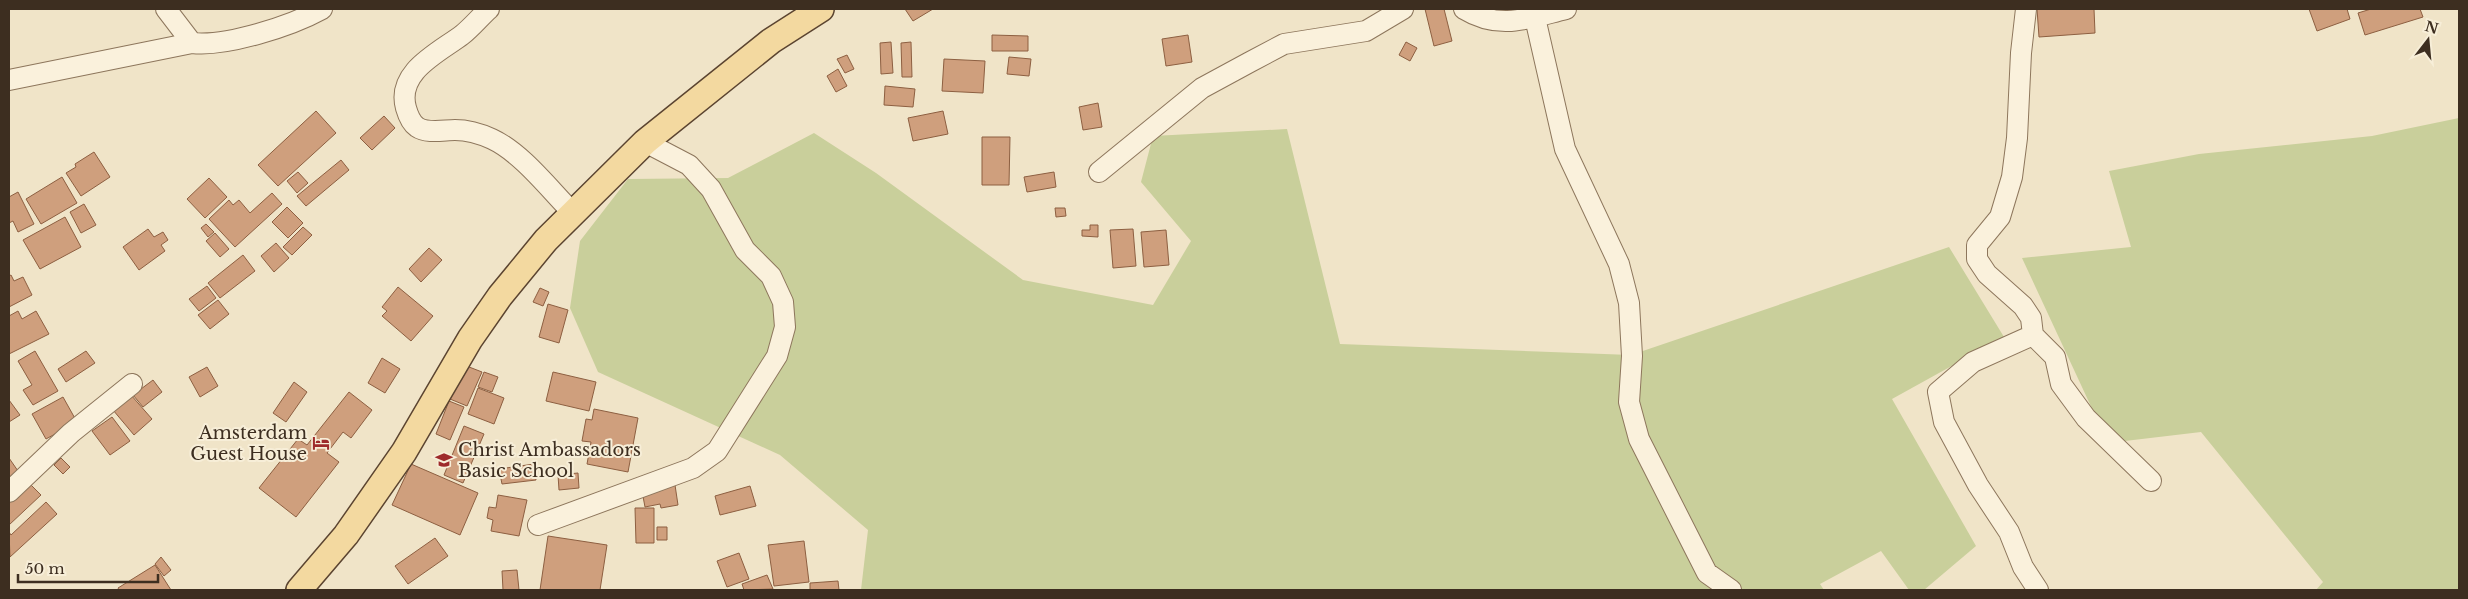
<svg xmlns="http://www.w3.org/2000/svg" width="2468" height="599" viewBox="0 0 2468 599" font-family="'Libre Baskerville',serif">
	<rect width="100%" height="100%" fill="#f0e4c8"/>
	<path fill="#c9cf9b" d="M 2459,118 L 2459,590 L 2316,590 L 2323,582 L 2201,432 L 2108,443 L 2022,258 L 2131,247 L 2109,171 L 2199,154 L 2372,136 Z
		M 1287,129 L 1340,344 L 1631,355 L 1949,247 L 2004,337 L 1892,399 L 1976,546 L 1924,590 L 1909,590 L 1881,551 L 1820,584 L 1824,590 L 861,590 L 868,530 L 780,455 L 598,372 L 570,308 L 580,241 L 628,179 L 728,178 L 814,133 L 876,173 L 1023,280 L 1153,305 L 1191,241 L 1141,182 L 1153,136 Z"/>
	<path fill="#cf9f7d" stroke="#8d5f41" d="M 905,9 L 933,9 L 913,21 Z
		M 1425,9 L 1444,9 L 1452,41 L 1434,46 Z
		M 2037,9 L 2094,9 L 2095,33 L 2039,37 Z
		M 2309,9 L 2347,9 L 2350,19 L 2317,31 Z
		M 2371,9 L 2420,9 L 2423,17 L 2365,35 L 2358,13 Z
		M 992,35 L 1028,36 L 1028,51 L 992,51 Z
		M 1188,35 L 1192,62 L 1166,66 L 1162,39 Z
		M 891,42 L 893,73 L 881,74 L 880,43 Z
		M 911,42 L 912,77 L 902,77 L 901,43 Z
		M 1406,42 L 1417,48 L 1410,61 L 1399,55 Z
		M 847,55 L 854,69 L 845,73 L 837,59 Z
		M 1009,57 L 1031,59 L 1029,76 L 1007,74 Z
		M 944,59 L 985,61 L 983,93 L 942,91 Z
		M 838,69 L 847,86 L 836,92 L 827,76 Z
		M 885,86 L 915,89 L 913,107 L 884,105 Z
		M 1098,103 L 1102,127 L 1083,130 L 1079,107 Z
		M 316,111 L 336,133 L 278,186 L 258,165 Z
		M 943,111 L 948,134 L 913,141 L 908,118 Z
		M 384,116 L 395,128 L 372,150 L 360,138 Z
		M 982,137 L 1010,137 L 1009,185 L 982,185 Z
		M 94,152 L 110,177 L 81,196 L 66,173 L 76,167 L 75,164 Z
		M 341,160 L 349,170 L 306,206 L 297,196 Z
		M 298,172 L 308,183 L 297,193 L 287,181 Z
		M 1054,172 L 1056,187 L 1027,192 L 1024,177 Z
		M 62,177 L 77,203 L 41,224 L 26,199 Z
		M 209,178 L 227,197 L 205,218 L 187,199 Z
		M 18,192 L 34,224 L 18,232 L 13,221 L 9,223 L 9,197 Z
		M 272,193 L 282,204 L 235,247 L 209,219 L 229,200 L 233,205 L 239,200 L 250,213 Z
		M 84,204 L 96,225 L 81,233 L 70,212 Z
		M 287,207 L 303,223 L 288,238 L 272,222 Z
		M 1055,208 L 1065,208 L 1066,216 L 1056,217 Z
		M 65,217 L 81,247 L 40,269 L 23,240 Z
		M 206,224 L 214,232 L 208,237 L 201,228 Z
		M 1090,225 L 1098,225 L 1098,237 L 1082,236 L 1082,230 L 1090,230 Z
		M 303,227 L 312,235 L 292,255 L 283,247 Z
		M 148,229 L 154,237 L 163,232 L 168,240 L 161,245 L 165,251 L 139,270 L 123,247 Z
		M 1133,229 L 1136,266 L 1113,268 L 1110,230 Z
		M 1166,230 L 1169,265 L 1144,267 L 1141,232 Z
		M 215,233 L 229,249 L 220,257 L 206,241 Z
		M 276,243 L 289,258 L 274,272 L 261,256 Z
		M 429,248 L 442,260 L 421,282 L 409,269 Z
		M 243,255 L 255,271 L 220,298 L 208,283 Z
		M 11,275 L 14,281 L 23,277 L 32,295 L 9,307 L 9,276 Z
		M 207,286 L 216,298 L 199,311 L 189,299 Z
		M 398,287 L 433,316 L 411,341 L 382,316 L 387,311 L 382,307 Z
		M 540,288 L 549,292 L 543,306 L 533,302 Z
		M 218,300 L 229,314 L 210,329 L 198,315 Z
		M 548,304 L 568,310 L 559,343 L 539,337 Z
		M 18,311 L 22,319 L 36,311 L 49,334 L 9,354 L 9,316 Z
		M 35,351 L 58,391 L 33,405 L 23,390 L 32,385 L 18,361 Z
		M 86,351 L 95,363 L 66,382 L 58,369 Z
		M 382,358 L 400,369 L 385,393 L 368,383 Z
		M 464,365 L 482,372 L 467,406 L 450,399 Z
		M 207,367 L 218,386 L 200,397 L 189,377 Z
		M 484,372 L 498,377 L 492,392 L 478,387 Z
		M 553,372 L 596,382 L 589,411 L 546,401 Z
		M 153,380 L 162,392 L 143,407 L 133,395 Z
		M 294,382 L 307,392 L 286,422 L 273,413 Z
		M 478,388 L 504,398 L 494,424 L 468,414 Z
		M 349,392 L 372,410 L 351,438 L 343,432 L 327,453 L 339,462 L 296,517 L 259,488 L 298,439 L 307,445 Z
		M 131,395 L 152,419 L 134,435 L 113,410 Z
		M 63,397 L 77,422 L 46,439 L 32,414 Z
		M 9,400 L 20,415 L 9,422 Z
		M 449,401 L 464,407 L 450,440 L 436,434 Z
		M 594,409 L 638,418 L 628,472 L 587,464 L 591,442 L 582,441 L 586,419 L 592,420 Z
		M 112,417 L 130,441 L 110,455 L 92,431 Z
		M 464,426 L 484,434 L 463,483 L 444,475 Z
		M 9,458 L 18,471 L 9,478 Z
		M 61,458 L 70,467 L 63,474 L 54,465 Z
		M 411,464 L 478,493 L 460,535 L 392,505 Z
		M 534,464 L 536,480 L 502,484 L 499,469 Z
		M 578,473 L 579,488 L 559,490 L 558,475 Z
		M 28,482 L 41,495 L 9,525 L 9,500 Z
		M 675,485 L 678,505 L 661,508 L 660,504 L 645,507 L 642,491 Z
		M 750,486 L 756,506 L 720,515 L 715,496 Z
		M 498,495 L 527,500 L 519,536 L 491,531 L 493,520 L 487,518 L 489,507 L 496,508 Z
		M 46,502 L 57,514 L 10,557 L 9,532 L 11,535 Z
		M 635,508 L 654,508 L 654,543 L 636,543 Z
		M 657,527 L 667,527 L 667,540 L 657,540 Z
		M 548,536 L 607,545 L 600,590 L 540,590 Z
		M 435,538 L 448,556 L 408,584 L 395,566 Z
		M 804,541 L 809,582 L 774,586 L 768,545 Z
		M 739,553 L 749,579 L 727,587 L 717,561 Z
		M 161,557 L 171,570 L 164,576 L 155,564 Z
		M 155,565 L 171,590 L 119,590 L 118,588 Z
		M 517,570 L 519,590 L 503,590 L 502,571 Z
		M 767,575 L 773,589 L 744,590 L 742,584 Z
		M 838,581 L 839,590 L 810,590 L 810,583 Z"/>
	<g fill="none" stroke-linecap="round" stroke-linejoin="round">
		<g stroke="#8d765c" stroke-width="22">
			<path id="minor" d="M 166,9 L 192,43
				M 489,9 C 480,17 472,27 462,35 C 438,53 396,72 406,108 C 408,115 411,123 417,127 C 427,134 444,130 455,130 C 467,130 481,134 492,139 C 522,153 550,190 573,213
				M 1464,9 C 1500,31 1529,18 1566,9
				M 1533,9 L 1565,149 L 1619,264 L 1629,303 L 1632,356 L 1629,402 L 1639,439 L 1707,573 L 1731,590
				M 2026,9 L 2021,53 L 2017,138 L 2012,177 L 2000,217 L 1977,245 L 1977,259 L 1987,274 L 2023,306 L 2031,318 L 2033,335 L 2055,357 L 2061,384 L 2086,418 L 2151,481
				M 9,80 L 192,43 C 226,47 291,26 322,9
				M 1099,172 L 1202,88 L 1250,62 L 1284,44 L 1366,31 L 1403,9
				M 2033,335 L 1973,362 L 1938,392 L 1944,422 L 1978,485 L 2009,532 L 2023,567 L 2038,590
				M 9,492 L 71,433 L 132,384
				M 538,525 L 693,468 L 717,451 L 777,356 L 785,327 L 783,302 L 771,276 L 745,250 L 711,189 L 689,165 L 645,142"/>
		</g>
		<g stroke="#5b4430" stroke-width="28">
			<path id="major" d="M 299,590 L 346,535 L 404,452 L 470,339 L 500,296 L 546,240 L 645,142 L 771,41 L 821,9"/>
		</g>
		<use href="#minor" stroke="#faf1dc" stroke-width="20"/>
		<use href="#major" stroke="#f3d9a0" stroke-width="25"/>
	</g>
	<defs>
		<g id="hotel-bare" transform="scale(1.35)"><path d="M-6-4.5h1.5V1H6V5H4.5V3h-9V5H-6ZM-4 0a1.8 1.8 0 1 1 3.6 0ZM.5 0V-2.5h3Q6-2.5 6 0Z" fill="#9e2a2b" stroke="#f7eed8" stroke-width="2.5" paint-order="stroke"/></g>
		<g id="school-bare" transform="scale(1.35)"><path d="M0-5L7-2L0 1L-7-2ZM-4 1L0 2.5L4 1V4Q0 6-4 4Z" fill="#9e2a2b" stroke="#f7eed8" stroke-width="2.5" paint-order="stroke"/></g>
	</defs>
	<g fill-rule="evenodd">
		<use href="#hotel-bare" x="321" y="443"/>
		<use href="#school-bare" x="444" y="460"/>
	</g>
	<g text-anchor="middle" dominant-baseline="central" stroke-width="4" stroke-linejoin="round" paint-order="stroke">
		<g font-size="18" fill="#3d2e20" stroke="#f7eed8" text-anchor="end">
			<text x="307" y="433">Amsterdam<tspan x="307" dy="21">Guest House</tspan></text>
			<text x="458" y="450" text-anchor="start">Christ Ambassadors<tspan x="458" dy="21">Basic School</tspan></text>
		</g>
	</g>
	<rect width="2468" height="599" fill="none" stroke="#3d2e20" stroke-width="20"/>
	<g transform="translate(2428 40) rotate(16)" stroke="#f7eed8" stroke-width="4" paint-order="stroke">
	<path d="M0-4L9 19L0 12L-9 19Z" fill="#3d2e20"/>
	<text y="-8" font-size="14" font-weight="bold" text-anchor="middle" fill="#3d2e20">N</text>
	</g>
	<path d="M18 574v8h140v-8" fill="none" stroke="#3d2e20" stroke-width="2.5"/>
	<text x="25" y="574" font-size="15" fill="#3d2e20" stroke="#f7eed8" stroke-width="4" paint-order="stroke">50 m</text>
</svg>
